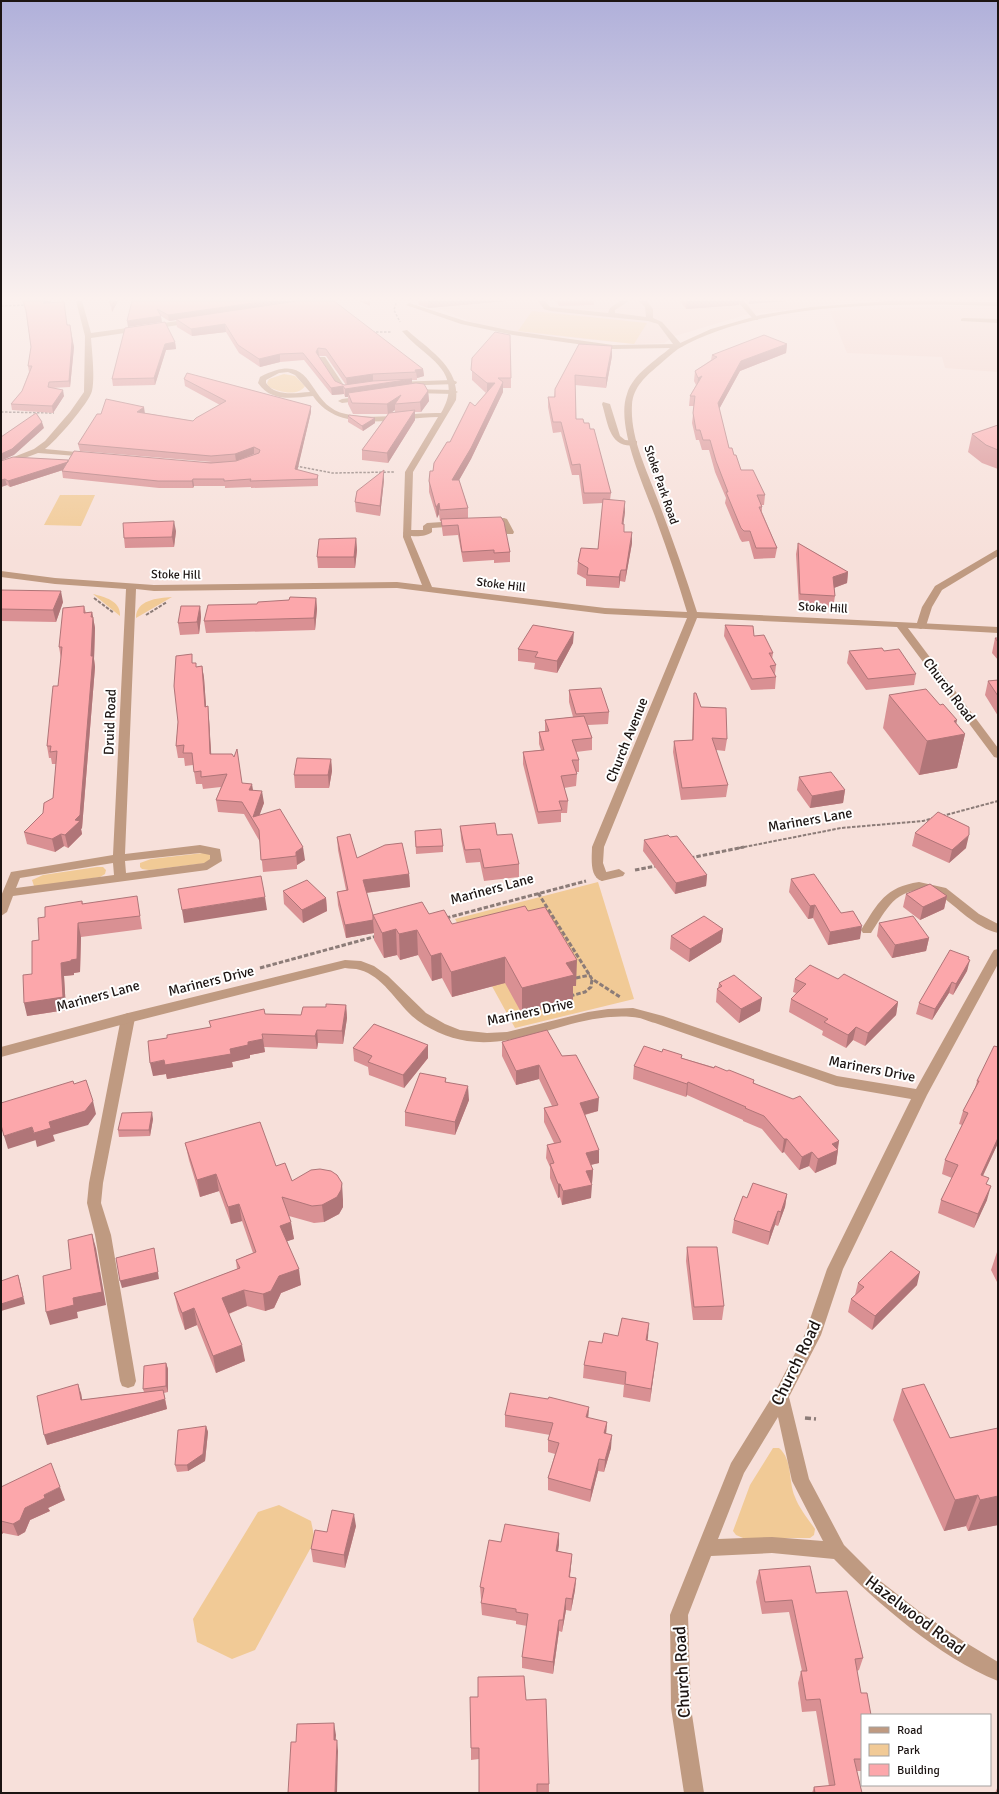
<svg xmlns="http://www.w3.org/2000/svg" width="999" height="1794" viewBox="0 0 999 1794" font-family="Signika,sans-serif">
	<rect width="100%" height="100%" fill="#f7e0da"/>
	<path fill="#f3d3cb" d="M 421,301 L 839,301 L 841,303 L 745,315 L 675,336 L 664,343 L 634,344 L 517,332 L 476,324 Z
		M 937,306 L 998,306 L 998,372 L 945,368 L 942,357 L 847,353 L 830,311 Z"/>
	<path fill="#f1ca96" d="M 532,311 L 647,323 L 634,344 L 518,331 Z
		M 284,374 L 295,376 L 305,386 C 298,397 279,392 269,387 L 267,383 L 269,379 Z
		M 60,495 L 95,495 L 81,526 L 44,525 Z
		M 93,594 C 105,597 121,601 120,616 Z
		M 172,597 L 136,618 C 136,600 157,598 172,597 Z
		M 203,853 L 209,853 L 212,856 L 212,860 L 207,863 L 149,870 L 142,869 L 140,867 L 140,863 L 151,859 Z
		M 97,867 L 103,867 L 106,870 L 105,874 L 100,877 L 40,886 L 34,886 L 32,880 L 43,875 Z
		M 598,882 L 634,999 L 515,1028 L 455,919 Z
		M 773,1448 L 779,1448 C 793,1460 788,1481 795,1497 C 799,1508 808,1519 815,1529 L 814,1535 L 810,1538 L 743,1538 L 736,1535 L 733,1531 L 750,1485 Z
		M 279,1505 L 311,1521 L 315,1540 L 255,1650 L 232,1659 L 197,1642 L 193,1619 L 258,1512 Z"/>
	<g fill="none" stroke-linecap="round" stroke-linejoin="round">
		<path stroke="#8c7c78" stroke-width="1.5" stroke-dasharray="2.5 1.5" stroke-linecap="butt" d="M 396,303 L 394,310 L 400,322
			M 1,306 L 27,305
			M 372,332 L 391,332
			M 1,412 L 54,413
			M 296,466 L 332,473 L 394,472"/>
		<path stroke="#8c7c78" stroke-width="2" stroke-dasharray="3.5 1.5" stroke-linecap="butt" d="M 94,598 L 114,613
			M 146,615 L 167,602
			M 942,816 L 998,801
			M 739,848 L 841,828 L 923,821 L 933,818"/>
		<path stroke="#8c7c78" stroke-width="3" stroke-dasharray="4.5 2" stroke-linecap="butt" d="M 690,858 L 744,847
			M 635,870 L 656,866
			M 538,893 L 592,979 L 620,997
			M 446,918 L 586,881
			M 260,968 L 377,936
			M 576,978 L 590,975
			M 570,996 L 585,992 L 591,987 L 592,979"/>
		<path stroke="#8c7c78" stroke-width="3.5" stroke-dasharray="6 3" stroke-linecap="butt" d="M 805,1418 L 816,1419"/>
		<path fill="#bf9a81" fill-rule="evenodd" d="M 538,301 L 545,301 L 550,307 L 608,313 L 610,308 L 620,301 L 629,301 L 615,310 L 615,313 L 646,317 L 645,307 L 639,301 L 647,301 L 653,309 L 653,318 L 662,322 L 683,346 L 676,348 L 658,324 L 648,321 L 550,311 L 544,309 Z
			M 737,301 L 744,301 L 758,318 L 758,320 L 754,320 Z
			M 963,318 L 998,319 L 998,323 L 961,321 L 961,319 Z
			M 319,357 L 325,357 L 343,384 L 347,388 L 354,387 L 354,391 L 345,392 L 337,388 L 318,359 Z
			M 453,380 L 457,382 L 456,384 L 395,386 L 391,384 L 395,382 Z
			M 409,389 L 454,390 L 458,392 L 454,394 L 412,393 L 408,391 Z
			M 364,396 L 367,396 L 367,400 L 342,403 L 338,401 L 342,399 Z
			M 603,402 L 610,404 L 620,436 L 625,440 L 637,441 L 637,445 C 609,450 608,423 602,404 Z
			M 504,518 L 507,519 L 514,532 L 513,534 L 507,534 L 501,524 L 487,525 L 483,522 L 487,519 Z
			M 457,521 L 460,522 L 460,526 L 432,528 L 432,532 C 427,537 408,538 403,533 L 407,530 L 423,530 L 423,526 L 427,523 Z
			M 998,549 L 998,556 L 942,590 L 932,607 L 926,626 L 921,629 L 918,628 L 916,626 L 922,607 L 935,586 Z
			M 619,869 L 625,873 L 623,876 L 602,881 L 596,877 L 598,874 Z
			M 128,1013 L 133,1015 L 135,1018 L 103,1183 L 101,1203 L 111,1235 L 136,1381 L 134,1386 L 128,1388 L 122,1386 L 120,1381 L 95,1235 L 87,1203 L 89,1183 L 121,1018 L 123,1015 Z"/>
		<path fill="#bf9a81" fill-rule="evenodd" d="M 76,301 L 82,301 L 91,333 L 192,319 L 195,321 L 192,323 L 91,338 C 92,352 95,377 92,391 C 89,403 55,442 45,449 L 87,453 L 90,453 L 90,457 L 38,453 L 1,467 L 1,462 L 34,449 L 45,441 L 70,412 L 84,392 L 85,336 Z
			M 889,301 L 998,302 L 998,306 C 902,303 762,300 678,349 C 671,354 665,360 659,365 C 646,376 633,387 632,405 C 630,437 646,468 657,498 C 671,535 685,574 697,612 L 998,627 L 998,633 L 908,628 L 998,748 L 998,758 L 994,757 L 897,627 L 697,618 L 604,847 L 603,863 L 608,877 L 602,881 C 589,877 592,857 592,847 L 687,618 L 605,614 L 397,588 L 154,591 L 136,589 L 125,854 L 200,845 L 220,849 L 222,861 L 207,870 L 13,896 L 7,912 L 1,916 L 1,896 L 11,872 L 113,855 L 126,589 L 55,584 L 1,577 L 1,571 L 55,578 L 154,585 L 397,582 L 422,585 L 403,537 L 405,472 L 438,417 C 398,417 340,436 313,396 C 292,398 271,402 258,383 L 260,377 C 318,347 304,406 346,414 C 377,421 410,412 441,413 C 466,370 424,358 402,331 L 407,330 C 429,350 460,367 456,400 L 413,472 L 411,537 L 432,587 L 605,608 L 687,612 C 678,582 668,552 657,522 C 646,490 615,427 627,394 C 633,374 655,361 670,348 L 613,349 L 513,335 L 461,324 L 406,305 L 409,303 L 465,321 L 513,331 L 613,345 L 678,344 L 711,329 L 760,315 L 811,307 ZM 288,372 L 295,375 L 310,392 C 295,393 276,397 266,383 L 266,380 L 279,373 ZM 200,853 L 210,855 L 210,859 L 204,863 L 126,873 L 125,861 ZM 113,863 L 114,875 L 16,888 L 20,878 Z
			M 919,882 L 946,888 L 979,914 L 998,924 L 998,933 C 974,927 959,908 939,895 C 924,885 901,891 890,905 C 883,913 877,924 871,933 L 863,933 L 861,930 C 878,903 885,887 919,882 Z
			M 998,949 L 998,964 L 927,1095 L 843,1269 L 821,1335 L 789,1397 L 809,1479 L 844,1545 L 879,1580 L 920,1612 L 963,1641 L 998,1662 L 998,1681 C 939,1657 878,1604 834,1559 L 772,1553 L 711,1556 L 688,1615 L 691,1708 L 704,1793 L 684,1793 L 671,1708 L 670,1615 L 731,1463 L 775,1392 L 805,1334 L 827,1269 L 911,1099 L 836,1086 L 655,1023 C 647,1021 640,1017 632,1017 C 575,1012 524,1049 467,1041 C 448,1038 427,1029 412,1016 C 396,1001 382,976 360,970 C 355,968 350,969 345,968 L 128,1023 L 1,1057 L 1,1047 L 128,1013 L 345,960 L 361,961 L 374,966 L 388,976 L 426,1013 L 445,1024 L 460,1030 L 487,1033 L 507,1032 L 588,1012 L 608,1009 L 633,1008 L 663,1016 L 837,1076 L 916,1089 L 992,953 L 994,950 ZM 778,1417 L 792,1481 L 823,1541 L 772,1537 L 718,1539 L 744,1473 Z"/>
	</g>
	<path fill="#d99093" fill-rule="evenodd" d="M 23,301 L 51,301 L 50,303 L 68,325 L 74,347 L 70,387 L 51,388 L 64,396 L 53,413 L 12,410 L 11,404 L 22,391 L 29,372 L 28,366 L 31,347 L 26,314 Z
		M 109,301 L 118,301 L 112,312 Z
		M 132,301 L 423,369 L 424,376 L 417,378 L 417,380 L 412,380 L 412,384 L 428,391 L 429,401 L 421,412 L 415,412 L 415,420 L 388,463 L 362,460 L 362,450 L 388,414 L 353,414 L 348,404 L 348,397 L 345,397 L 344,394 L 332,395 L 304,360 L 280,362 L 260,367 L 239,353 L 226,332 L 192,336 L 177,327 L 176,320 L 169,321 L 161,316 ZM 319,356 L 326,356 L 346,385 L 344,385 L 335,381 ZM 395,410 L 395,412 L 390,413 Z
		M 359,301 L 370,301 L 370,306 Z
		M 418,301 L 506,301 L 428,308 L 419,305 Z
		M 556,301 L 594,301 L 594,305 L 559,306 Z
		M 680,301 L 739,301 L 739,305 L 686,309 Z
		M 175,342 L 176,349 L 166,350 L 155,385 L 113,386 L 112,379 Z
		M 579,344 L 612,356 L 606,388 L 575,385 L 576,419 L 584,423 L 590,429 L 611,493 L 610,500 L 625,512 L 623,524 L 624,532 L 632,543 L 625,582 L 620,581 L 619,588 L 586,586 L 586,579 L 577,574 L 578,562 L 598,549 L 603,503 L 583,504 L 579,475 L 572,475 L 561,432 L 553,433 L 548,407 L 548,397 L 554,397 L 555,389 Z
		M 787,344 L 786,353 L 740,371 L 719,409 L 729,448 L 734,455 L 741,470 L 765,495 L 764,505 L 762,505 L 762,512 L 777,548 L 775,558 L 754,559 L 749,541 L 742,542 L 740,539 L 725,503 L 726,498 L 715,472 L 709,450 L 702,450 L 699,440 L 696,440 L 692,423 L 694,406 L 689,406 L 690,396 L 696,385 L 694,381 L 695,371 L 711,360 L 712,355 Z
		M 472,358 L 511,378 L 511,388 L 503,388 L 503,392 L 471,459 L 459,480 L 468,508 L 468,518 L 510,552 L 510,562 L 494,563 L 494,560 L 463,562 L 458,535 L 443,536 L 441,521 L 440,521 L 439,514 L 437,518 L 429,492 L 429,481 L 433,471 L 450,442 L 475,406 L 486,393 L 472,380 Z
		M 184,379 L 311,412 L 297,470 L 318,475 L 318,486 L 251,488 L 251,487 L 225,488 L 225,486 L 194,486 L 193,488 L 159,488 L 63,478 L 62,471 L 63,470 L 10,487 L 7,485 L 1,487 L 1,461 L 68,461 L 212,462 L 80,451 L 78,444 L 145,413 L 193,421 L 220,405 L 185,386 ZM 254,454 L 255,454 L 236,461 Z
		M 348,416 L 375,423 L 363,431 L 348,422 Z
		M 998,425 L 998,469 L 982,463 L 968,452 L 972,434 Z
		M 384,480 L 380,516 L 356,512 L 355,502 Z
		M 176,531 L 174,547 L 125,548 L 124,538 Z
		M 356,538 L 357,550 L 355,568 L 318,568 L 317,557 Z
		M 798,543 L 848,572 L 847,583 L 834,588 L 835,596 L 833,608 L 799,606 L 796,554 Z
		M 1,590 L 63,602 L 56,622 L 1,621 Z
		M 316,598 L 317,609 L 315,630 L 206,633 L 204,621 L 257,604 L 289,600 Z
		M 84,606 L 86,613 L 92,612 L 95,628 L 94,659 L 95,667 L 82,828 L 81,829 L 82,834 L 68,848 L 64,846 L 55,852 L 27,844 L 24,832 L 43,813 L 53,798 L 56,764 L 52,764 L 51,758 L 49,758 L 47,746 L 58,686 L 61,659 L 59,647 Z
		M 200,606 L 201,617 L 199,634 L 180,635 L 178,623 Z
		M 725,625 L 754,636 L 773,653 L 772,659 L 776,665 L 775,674 L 776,677 L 775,689 L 751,690 L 724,636 Z
		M 995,638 L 998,638 L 998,660 L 992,653 Z
		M 573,643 L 557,673 L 534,669 L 535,663 L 518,661 L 518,649 Z
		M 849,651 L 884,651 L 916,674 L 914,685 L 866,690 L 847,663 Z
		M 193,663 L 196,663 L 196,667 L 202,666 L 204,678 L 206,707 L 209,719 L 211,754 L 242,783 L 253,790 L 264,803 L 259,815 L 305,860 L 297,865 L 297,869 L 263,872 L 260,842 L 244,814 L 218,812 L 216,800 L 221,787 L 203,789 L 202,784 L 196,784 L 193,765 L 185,766 L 184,758 L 178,758 L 176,746 L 178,722 Z
		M 998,680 L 998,716 L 985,695 L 988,681 Z
		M 569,690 L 609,712 L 608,724 L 588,725 L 592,738 L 592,750 L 576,752 L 579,760 L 579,772 L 576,772 L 577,774 L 576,786 L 564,788 L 568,801 L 567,813 L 561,813 L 561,822 L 538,824 L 523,764 L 523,752 L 541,750 L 539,744 L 539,732 L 545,732 L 545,720 L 573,717 L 569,702 Z
		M 694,693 L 701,707 L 727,739 L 725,751 L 716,750 L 728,785 L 726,797 L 681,800 L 673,752 L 674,741 L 692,740 L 693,705 Z
		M 889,695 L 957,724 L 965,734 L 957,768 L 919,775 L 883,728 Z
		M 331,759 L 332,771 L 329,788 L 295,788 L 294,775 Z
		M 799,777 L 845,790 L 843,803 L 810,808 L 797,790 Z
		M 460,826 L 497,835 L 519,864 L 519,877 L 484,881 L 480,862 L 466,863 L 461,839 Z
		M 415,831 L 443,846 L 443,852 L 416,854 Z
		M 915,833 L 966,848 L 949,863 L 912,846 Z
		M 337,837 L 357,858 L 409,874 L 410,887 L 366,893 L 373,915 L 429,914 L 452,924 L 576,986 L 573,986 L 573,1001 L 522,1014 L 505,983 L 452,997 L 442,978 L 432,981 L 418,955 L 400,960 L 397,955 L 384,958 L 374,940 L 374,933 L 346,938 L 338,905 L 337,892 L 346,890 L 338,850 Z
		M 670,837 L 707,875 L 706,886 L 675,894 L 643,851 L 644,840 Z
		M 791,879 L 860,939 L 828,945 L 813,918 L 808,919 L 789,892 Z
		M 283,891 L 326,898 L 327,911 L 303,923 L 284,904 Z
		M 906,894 L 947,896 L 944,909 L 920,920 L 903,907 Z
		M 82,901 L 83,904 L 139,909 L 142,929 L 81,937 L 80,972 L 74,973 L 74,975 L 64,976 L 66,1010 L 27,1016 L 32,974 L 45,917 Z
		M 879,923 L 929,938 L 926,951 L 892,958 L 877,936 Z
		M 723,929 L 721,942 L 689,962 L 670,949 L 671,936 Z
		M 969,959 L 967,971 L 953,995 L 949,993 L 932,1020 L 916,1014 L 919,1003 Z
		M 795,979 L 838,979 L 898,1002 L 896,1015 L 865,1046 L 853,1040 L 846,1048 L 822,1035 L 823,1031 L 789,1012 L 791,999 L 796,993 L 793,992 Z
		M 719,983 L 760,1011 L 739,1023 L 716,1002 L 717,989 L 718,988 Z
		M 346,1005 L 347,1018 L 343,1044 L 318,1043 L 317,1049 L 264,1047 L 265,1052 L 250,1055 L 250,1058 L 232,1062 L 233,1067 L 167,1079 L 166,1074 L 153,1076 L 167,1038 L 265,1014 L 301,1015 L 326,1007 Z
		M 502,1042 L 562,1056 L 598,1111 L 585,1115 L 599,1163 L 591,1165 L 593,1170 L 592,1183 L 591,1183 L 591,1198 L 562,1205 L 560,1197 L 558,1198 L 550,1178 L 550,1167 L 546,1158 L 547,1145 L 554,1143 L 544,1122 L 544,1108 L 552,1106 L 539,1079 L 516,1085 L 502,1056 Z
		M 998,1047 L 998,1143 L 983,1176 L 987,1185 L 987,1200 L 974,1228 L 938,1213 L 941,1200 L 952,1178 L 942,1174 L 945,1160 L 962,1125 L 959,1124 L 963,1111 L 975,1088 L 977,1081 Z
		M 353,1048 L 428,1058 L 404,1088 L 369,1075 L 368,1067 L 354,1061 Z
		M 682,1058 L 727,1071 L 754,1080 L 754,1083 L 839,1141 L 838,1150 L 836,1164 L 815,1173 L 809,1166 L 799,1170 L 784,1152 L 782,1153 L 762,1129 L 743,1121 L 743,1120 L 687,1095 L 686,1097 L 633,1079 L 634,1066 Z
		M 446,1078 L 446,1082 L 469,1100 L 455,1135 L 405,1126 L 405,1112 Z
		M 153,1119 L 150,1136 L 119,1137 L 118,1130 Z
		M 185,1143 L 276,1166 L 292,1181 L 343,1200 L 343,1207 L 339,1214 L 324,1222 L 314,1223 L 289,1216 L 294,1239 L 287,1241 L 301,1285 L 281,1293 L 274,1308 L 265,1311 L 247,1306 L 229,1314 L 245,1361 L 216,1373 L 197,1325 L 185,1330 L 178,1310 L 174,1293 L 237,1269 L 236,1260 L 253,1253 L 242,1221 L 231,1224 L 219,1191 L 200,1197 L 189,1160 Z
		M 787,1194 L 785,1207 L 778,1226 L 775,1225 L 768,1245 L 732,1233 L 734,1220 L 747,1198 Z
		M 687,1247 L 724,1306 L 722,1320 L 693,1320 L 686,1261 Z
		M 998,1249 L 998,1284 L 991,1270 Z
		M 858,1283 L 917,1285 L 872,1330 L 848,1312 L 851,1299 L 855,1295 Z
		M 618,1336 L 648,1337 L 647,1341 L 658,1343 L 650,1402 L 623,1397 L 624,1385 L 583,1378 L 584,1365 L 602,1343 Z
		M 166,1363 L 168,1369 L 168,1392 L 164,1393 L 167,1409 L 47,1445 L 81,1393 L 82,1400 L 144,1392 L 143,1389 Z
		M 902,1389 L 950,1438 L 998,1428 L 998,1525 L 968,1531 L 966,1526 L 944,1531 L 893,1420 Z
		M 589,1407 L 588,1418 L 607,1422 L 606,1434 L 611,1448 L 604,1472 L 598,1471 L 590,1502 L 548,1490 L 548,1478 L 555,1454 L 548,1452 L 548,1440 L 550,1435 L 505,1427 L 505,1415 Z
		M 206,1426 L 208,1432 L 205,1461 L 188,1471 L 177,1472 L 175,1465 Z
		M 1,1487 L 65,1500 L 48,1508 L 50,1511 L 30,1520 L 25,1532 L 18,1536 L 3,1533 L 1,1535 Z
		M 356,1526 L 345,1568 L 313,1562 L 311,1549 L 327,1532 Z
		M 559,1533 L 558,1551 L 572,1554 L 571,1566 L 570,1577 L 576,1578 L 575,1590 L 571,1611 L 566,1610 L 562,1632 L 559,1631 L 553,1674 L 522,1668 L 522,1657 L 527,1626 L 516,1624 L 516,1621 L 482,1615 L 481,1603 L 482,1599 L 481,1599 L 480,1587 L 501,1542 Z
		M 759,1570 L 816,1593 L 863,1658 L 859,1670 L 857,1671 L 862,1715 L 862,1771 L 857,1771 L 862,1793 L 812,1793 L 814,1787 L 829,1786 L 816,1711 L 802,1712 L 798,1683 L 801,1671 L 802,1671 L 789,1612 L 762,1614 L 756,1582 Z
		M 526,1700 L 549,1784 L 549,1793 L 479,1793 L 479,1759 L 471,1760 L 471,1748 Z
		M 998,1786 L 998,1793 L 995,1793 Z"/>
	<path fill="#b07578" d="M 45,301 L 51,301 L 44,309 L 43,303 Z
		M 114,301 L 118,301 L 112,312 L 112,306 Z
		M 268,301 L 309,301 L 176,319 L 176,320 L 169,321 L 168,315 Z
		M 428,301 L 506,301 L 428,308 Z
		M 687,301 L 739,301 L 739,305 L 686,309 Z
		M 749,301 L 787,301 L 749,304 Z
		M 161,316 L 162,322 L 128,327 L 127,321 Z
		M 225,324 L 226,332 L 192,336 L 191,329 Z
		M 70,325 L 74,347 L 70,387 L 69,381 Z
		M 175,342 L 176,349 L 166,350 L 155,385 L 154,378 L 165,344 Z
		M 787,344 L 786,353 L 740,371 L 717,413 L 718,403 L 741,361 Z
		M 612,346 L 612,356 L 606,388 L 606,378 Z
		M 318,348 L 319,356 L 317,360 L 316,352 Z
		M 280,354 L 280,362 L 260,367 L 259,359 Z
		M 423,369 L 424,376 L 417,378 L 416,372 L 415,370 Z
		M 373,374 L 373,382 L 347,385 L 346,378 Z
		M 702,376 L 697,387 L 698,378 Z
		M 412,379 L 412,387 L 348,393 L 348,397 L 345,397 L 345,389 Z
		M 503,382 L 503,392 L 471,459 L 453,491 L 452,480 Z
		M 487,383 L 495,383 L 487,393 Z
		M 343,386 L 344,394 L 332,395 L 331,388 Z
		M 63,390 L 64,396 L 53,413 L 52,406 Z
		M 428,391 L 429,401 L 421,412 L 420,402 Z
		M 401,395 L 395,404 L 395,410 L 388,415 L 387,404 Z
		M 311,406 L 311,412 L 296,476 L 295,469 Z
		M 144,407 L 145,414 L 137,412 Z
		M 415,410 L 415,420 L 388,463 L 387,453 Z
		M 375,418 L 375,423 L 363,431 L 362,426 Z
		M 42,422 L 44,428 L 14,455 L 1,461 L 1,454 Z
		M 254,447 L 254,454 L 236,461 L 235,454 Z
		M 68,462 L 69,468 L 10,487 L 8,481 Z
		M 384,470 L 384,480 L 380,516 L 380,506 Z
		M 5,479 L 7,485 L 1,487 L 1,480 Z
		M 193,479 L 194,486 L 193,488 L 192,481 Z
		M 625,501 L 625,512 L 622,535 L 622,524 Z
		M 439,503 L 439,514 L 437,518 L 436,507 Z
		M 174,521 L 176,531 L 174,547 L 172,537 Z
		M 632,532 L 632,543 L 625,582 L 626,570 Z
		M 356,538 L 357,550 L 355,568 L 354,557 Z
		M 621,570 L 620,581 L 619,588 L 619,577 Z
		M 848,572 L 847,583 L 831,589 L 833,577 Z
		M 61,591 L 63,602 L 56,622 L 53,610 Z
		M 316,598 L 317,609 L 315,630 L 314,618 Z
		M 200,606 L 201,617 L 199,634 L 197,622 Z
		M 92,612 L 95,628 L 94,659 L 95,667 L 82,828 L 81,829 L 82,834 L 68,848 L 65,835 L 75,820 L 91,656 Z
		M 574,632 L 573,643 L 557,673 L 557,661 Z
		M 202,666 L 204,678 L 207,719 L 205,707 Z
		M 208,706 L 209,719 L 212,766 L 210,754 Z
		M 957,720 L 954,736 L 965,734 L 957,768 L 919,775 L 927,741 L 954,721 Z
		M 331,759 L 332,771 L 329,788 L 328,775 Z
		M 252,784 L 254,796 L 249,790 Z
		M 845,790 L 843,803 L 810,808 L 812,796 Z
		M 262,791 L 264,803 L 256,825 L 253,817 Z
		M 61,834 L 64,846 L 55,852 L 52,839 Z
		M 969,835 L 966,848 L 949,863 L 952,850 Z
		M 303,847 L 305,860 L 297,865 L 296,852 Z
		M 409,874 L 410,887 L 364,893 L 363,880 Z
		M 707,875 L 706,886 L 675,894 L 676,883 Z
		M 947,896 L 944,909 L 920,920 L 923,907 Z
		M 265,897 L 267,910 L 184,923 L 182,910 Z
		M 326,898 L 327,911 L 303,923 L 302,910 Z
		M 815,905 L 813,918 L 808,919 L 810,906 Z
		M 373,920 L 374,933 L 346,938 L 345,925 Z
		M 78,923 L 81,937 L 80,972 L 74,973 L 74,975 L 64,976 L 66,1010 L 27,1016 L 24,1003 L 61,963 Z
		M 862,926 L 860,939 L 828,945 L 830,932 Z
		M 396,929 L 397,955 L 384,958 L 382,933 Z
		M 723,929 L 721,942 L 689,962 L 690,949 Z
		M 417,930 L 418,955 L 400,960 L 399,934 Z
		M 929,938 L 926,951 L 892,958 L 895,945 Z
		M 441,953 L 442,978 L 432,981 L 431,956 Z
		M 505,957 L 505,983 L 452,997 L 451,972 Z
		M 969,957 L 967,965 L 970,960 L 967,971 L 953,995 L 956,984 Z
		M 577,960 L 576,986 L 573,986 L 573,1001 L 522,1014 L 522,988 L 566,963 Z
		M 952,982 L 949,993 L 932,1020 L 935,1009 Z
		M 762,998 L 760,1011 L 739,1023 L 741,1009 Z
		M 898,1002 L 896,1015 L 865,1046 L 868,1033 Z
		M 346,1005 L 347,1018 L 343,1044 L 342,1031 Z
		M 856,1027 L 853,1040 L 846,1048 L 848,1035 Z
		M 317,1030 L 318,1043 L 317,1049 L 315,1036 Z
		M 263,1039 L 265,1052 L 250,1055 L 250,1058 L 232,1062 L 233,1067 L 167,1079 L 166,1074 L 153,1076 L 150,1063 L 230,1049 L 248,1042 Z
		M 428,1045 L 428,1058 L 404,1088 L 403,1075 Z
		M 539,1065 L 539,1079 L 516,1085 L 516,1071 Z
		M 688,1082 L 687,1095 L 686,1097 L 687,1084 Z
		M 468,1086 L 469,1100 L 455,1135 L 455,1122 Z
		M 599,1098 L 598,1111 L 579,1116 L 580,1103 Z
		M 93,1101 L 96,1114 L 88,1125 L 53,1135 L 55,1141 L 37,1147 L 34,1133 L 49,1122 Z
		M 152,1112 L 153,1119 L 150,1136 L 149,1130 Z
		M 32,1127 L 36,1140 L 8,1149 L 4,1136 Z
		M 998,1138 L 998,1143 L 977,1188 L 981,1175 Z
		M 784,1139 L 787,1139 L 784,1152 L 782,1153 Z
		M 839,1141 L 837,1151 L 838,1150 L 836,1164 L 815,1173 L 818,1159 L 832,1144 Z
		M 599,1150 L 599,1163 L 585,1166 L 586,1153 Z
		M 812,1152 L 809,1166 L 799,1170 L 802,1157 Z
		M 593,1170 L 592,1183 L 585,1184 L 586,1171 Z
		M 216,1174 L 219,1191 L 200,1197 L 197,1180 Z
		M 342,1183 L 343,1200 L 343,1207 L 339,1214 L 324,1222 L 322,1205 Z
		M 558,1184 L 560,1184 L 560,1197 L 558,1198 Z
		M 592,1185 L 591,1198 L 562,1205 L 563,1191 Z
		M 991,1186 L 987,1200 L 974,1228 L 978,1214 Z
		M 787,1194 L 785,1207 L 778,1226 L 781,1212 Z
		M 239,1204 L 242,1221 L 231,1224 L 228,1207 Z
		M 778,1211 L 775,1225 L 768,1245 L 770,1232 Z
		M 291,1222 L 294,1239 L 282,1243 L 280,1226 Z
		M 92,1234 L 96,1248 L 106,1305 L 77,1312 L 78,1318 L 50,1325 L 46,1312 L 73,1298 Z
		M 154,1248 L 159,1279 L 122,1288 L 120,1281 Z
		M 299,1269 L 301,1285 L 281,1293 L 274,1308 L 265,1311 L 263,1294 L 279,1276 Z
		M 920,1272 L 917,1285 L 872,1330 L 875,1316 Z
		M 18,1275 L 20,1282 L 25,1304 L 1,1311 L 1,1304 Z
		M 244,1290 L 247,1306 L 225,1315 L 222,1298 Z
		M 194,1308 L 197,1325 L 185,1330 L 182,1313 Z
		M 649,1323 L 648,1337 L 645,1354 L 646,1340 Z
		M 658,1343 L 656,1356 L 650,1402 L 651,1389 Z
		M 242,1345 L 245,1361 L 216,1373 L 213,1356 Z
		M 166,1363 L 168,1369 L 168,1392 L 166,1386 Z
		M 78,1384 L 81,1393 L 84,1410 L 81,1400 Z
		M 163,1390 L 167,1409 L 47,1445 L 44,1435 Z
		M 589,1407 L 588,1419 L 586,1417 Z
		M 607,1422 L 606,1434 L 604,1433 Z
		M 206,1426 L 208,1432 L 205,1461 L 188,1471 L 187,1465 Z
		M 612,1435 L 611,1448 L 604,1472 L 605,1460 Z
		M 599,1459 L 598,1471 L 590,1502 L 591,1490 Z
		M 60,1487 L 65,1500 L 48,1508 L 50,1511 L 30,1520 L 25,1532 L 18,1536 L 13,1524 L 25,1508 L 44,1495 Z
		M 978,1495 L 966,1526 L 944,1531 L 955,1500 Z
		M 998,1496 L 998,1525 L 968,1531 L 980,1500 Z
		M 354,1514 L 356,1526 L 345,1568 L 344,1555 Z
		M 1,1528 L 3,1533 L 1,1535 Z
		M 559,1533 L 559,1545 L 556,1563 L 556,1551 Z
		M 572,1554 L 571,1566 L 568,1589 L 569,1577 Z
		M 576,1578 L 575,1590 L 571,1611 L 572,1599 Z
		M 566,1598 L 566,1610 L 562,1632 L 563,1620 Z
		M 559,1620 L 559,1631 L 553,1674 L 553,1662 Z
		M 334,1723 L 336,1735 L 335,1752 L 334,1740 Z
		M 337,1740 L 338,1751 L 337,1793 L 335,1793 Z"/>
	<path fill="#fca7ab" stroke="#b07578" d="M 23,301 L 45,301 L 43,303 L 64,302 L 67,325 L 70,325 L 72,341 L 69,381 L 49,382 L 48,387 L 63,390 L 52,406 L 11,404 L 22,391 L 32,366 L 28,366 L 31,347 L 26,310 Z
		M 110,301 L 114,301 L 112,306 Z
		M 132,301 L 268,301 L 168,315 L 157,309 L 161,316 L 127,321 Z
		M 297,301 L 334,301 L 423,369 L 415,370 L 416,372 L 373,374 L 346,378 L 326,349 L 318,348 L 316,352 L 335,381 L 344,385 L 373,381 L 412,379 L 345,389 L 343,386 L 331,388 L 303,353 L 280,354 L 259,359 L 238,345 L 225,324 L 191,329 L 176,319 Z
		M 165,322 L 175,342 L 165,344 L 154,378 L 112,379 L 125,328 Z
		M 495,332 L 510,335 L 511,378 L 498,378 L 503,382 L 471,448 L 452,480 L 459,480 L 468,508 L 440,510 L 439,503 L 436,507 L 429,481 L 430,471 L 433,471 L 434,463 L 447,442 L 450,442 L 470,402 L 475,406 L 495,383 L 487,383 L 471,370 L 472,358 Z
		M 764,335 L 787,344 L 741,361 L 718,403 L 729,448 L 732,448 L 734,455 L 736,455 L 741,470 L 753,470 L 765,495 L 757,495 L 762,507 L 759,507 L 777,548 L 756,548 L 750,531 L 744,531 L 741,528 L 726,492 L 728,492 L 716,461 L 710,440 L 703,440 L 700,430 L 696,430 L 693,413 L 695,396 L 690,396 L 702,376 L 698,378 L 695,371 L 717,357 L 712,355 Z
		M 579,344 L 612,346 L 606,378 L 575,375 L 576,419 L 583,419 L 584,423 L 589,423 L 590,429 L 594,429 L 611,493 L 584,493 L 580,464 L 572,465 L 561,422 L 553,422 L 548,397 L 555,397 L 555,389 Z
		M 187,373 L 311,406 L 295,469 L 318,475 L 317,479 L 250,481 L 251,479 L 224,481 L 224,479 L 193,479 L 192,481 L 158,481 L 62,471 L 74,451 L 211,463 L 236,461 L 259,453 L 260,450 L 254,447 L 235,454 L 211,456 L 78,444 L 97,414 L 101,414 L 106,399 L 144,407 L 137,412 L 193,421 L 196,418 L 226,401 L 184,379 Z
		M 416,383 L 424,384 L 428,391 L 420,402 L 395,404 L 401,395 L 387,404 L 352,403 L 348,393 Z
		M 415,410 L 387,453 L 362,450 L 389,413 Z
		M 36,413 L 42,422 L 12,449 L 1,454 L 1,437 Z
		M 349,415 L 375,418 L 362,426 L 348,416 Z
		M 998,425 L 998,450 L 986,445 L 972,434 Z
		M 13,457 L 68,460 L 68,462 L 8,481 L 5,479 L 1,480 L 1,461 Z
		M 384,470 L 380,506 L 355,502 L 357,491 Z
		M 603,499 L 625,501 L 622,524 L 624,524 L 624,532 L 632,532 L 626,570 L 621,570 L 619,577 L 587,575 L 588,568 L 578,562 L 581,548 L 598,549 Z
		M 501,517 L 504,522 L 510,552 L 494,553 L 494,550 L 462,552 L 458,525 L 442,526 L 441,519 Z
		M 174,521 L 172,537 L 124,538 L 123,523 Z
		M 356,538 L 354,557 L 317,557 L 319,539 Z
		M 798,543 L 848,572 L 833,577 L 835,596 L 800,594 Z
		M 1,590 L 61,591 L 53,610 L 1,609 Z
		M 290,597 L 316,598 L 314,618 L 204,621 L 208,605 L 257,604 L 258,602 L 289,600 Z
		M 84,606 L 84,613 L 92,612 L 91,617 L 93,617 L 91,656 L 93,656 L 80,815 L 75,820 L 80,821 L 65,835 L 61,834 L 52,839 L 24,832 L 43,813 L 44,803 L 53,798 L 57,751 L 50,752 L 51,746 L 47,746 L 53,686 L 58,686 L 62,647 L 59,647 L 63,608 Z
		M 181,606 L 200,606 L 197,622 L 178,623 Z
		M 533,625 L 574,632 L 557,661 L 535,657 L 538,652 L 518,649 Z
		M 725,625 L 753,626 L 754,636 L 764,635 L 773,653 L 769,653 L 776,665 L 770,666 L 776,677 L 752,679 Z
		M 995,638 L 998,638 L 998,642 Z
		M 882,648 L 884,651 L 899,649 L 916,674 L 868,679 L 849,651 Z
		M 192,654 L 192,663 L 196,663 L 196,667 L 202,666 L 205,707 L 208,706 L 210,754 L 232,754 L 234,757 L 237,749 L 242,783 L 252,784 L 249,790 L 262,791 L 253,817 L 280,809 L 303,847 L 296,852 L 296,856 L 261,860 L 259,830 L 242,802 L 216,800 L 227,774 L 201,777 L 201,771 L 194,772 L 192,753 L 183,753 L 184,745 L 176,746 L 178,722 L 174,686 L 176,656 Z
		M 998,680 L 998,696 L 988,681 Z
		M 601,688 L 609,712 L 576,714 L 569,690 Z
		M 926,689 L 940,705 L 943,704 L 957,720 L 954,721 L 965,734 L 927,741 L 889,695 Z
		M 694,693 L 696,693 L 701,707 L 726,708 L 727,739 L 712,738 L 728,785 L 682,788 L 674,741 L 693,740 Z
		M 584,716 L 592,738 L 572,740 L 579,760 L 572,760 L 577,774 L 561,776 L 568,801 L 559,801 L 562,810 L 538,812 L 523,752 L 544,750 L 539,732 L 549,731 L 545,720 Z
		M 297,758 L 331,759 L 328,775 L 294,775 Z
		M 831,772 L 845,790 L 812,796 L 799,777 Z
		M 938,812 L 969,827 L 969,835 L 952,850 L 915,833 Z
		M 495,823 L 497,835 L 512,834 L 519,864 L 484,868 L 480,849 L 465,850 L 460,826 Z
		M 441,829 L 443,846 L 416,847 L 415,831 Z
		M 350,834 L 357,858 L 385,845 L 402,843 L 409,874 L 363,880 L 373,915 L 373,920 L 345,925 L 337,892 L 348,890 L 337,837 Z
		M 668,835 L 670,837 L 677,836 L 707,875 L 676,883 L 644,840 Z
		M 814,874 L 841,913 L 853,911 L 862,926 L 830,932 L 815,905 L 810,906 L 791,879 Z
		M 261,876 L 265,897 L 182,910 L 178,889 Z
		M 307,880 L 326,898 L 302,910 L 283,891 Z
		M 930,884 L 947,896 L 923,907 L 906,894 Z
		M 137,896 L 140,916 L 78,923 L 77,959 L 71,960 L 71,961 L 61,963 L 63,997 L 24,1003 L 23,975 L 32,974 L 32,941 L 39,940 L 38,918 L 45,917 L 45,907 L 82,901 L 82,904 Z
		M 422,902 L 429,914 L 444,910 L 452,924 L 525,906 L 528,911 L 545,907 L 577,960 L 566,963 L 574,975 L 522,988 L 505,957 L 451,972 L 441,953 L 431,956 L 417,930 L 399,934 L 396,929 L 382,933 L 373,915 Z
		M 704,916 L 723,929 L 690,949 L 671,936 Z
		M 913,916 L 929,938 L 895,945 L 879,923 Z
		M 950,950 L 969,957 L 968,959 L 970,960 L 956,984 L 952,982 L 935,1009 L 919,1003 Z
		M 810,965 L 838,979 L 844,974 L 898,1002 L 868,1033 L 856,1027 L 848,1035 L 824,1022 L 828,1019 L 791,999 L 806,984 L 795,979 Z
		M 734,975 L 762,998 L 741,1009 L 717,989 L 722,986 L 719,983 Z
		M 326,1004 L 346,1005 L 342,1031 L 317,1030 L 315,1036 L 262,1034 L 263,1039 L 248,1042 L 248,1045 L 230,1049 L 231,1054 L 165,1065 L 164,1060 L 150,1063 L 148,1041 L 167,1038 L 167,1035 L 211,1027 L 209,1021 L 264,1009 L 265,1014 L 301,1015 L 303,1007 L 326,1007 Z
		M 374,1024 L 428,1045 L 403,1075 L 368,1062 L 372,1056 L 353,1048 Z
		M 547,1030 L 562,1056 L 576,1055 L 599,1098 L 580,1103 L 599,1150 L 586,1153 L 593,1170 L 586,1171 L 592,1185 L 563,1191 L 560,1184 L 558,1184 L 550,1164 L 554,1163 L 547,1145 L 561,1142 L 544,1108 L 558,1105 L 539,1065 L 516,1071 L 502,1042 Z
		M 644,1046 L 662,1052 L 663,1049 L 682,1055 L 681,1058 L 714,1068 L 715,1066 L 727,1071 L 729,1070 L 754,1080 L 753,1083 L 793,1099 L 800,1096 L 839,1141 L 832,1144 L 838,1150 L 818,1159 L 812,1152 L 802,1157 L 787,1139 L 784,1139 L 764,1116 L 745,1108 L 746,1107 L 688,1082 L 687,1084 L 634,1066 Z
		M 994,1046 L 998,1047 L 998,1138 L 981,1175 L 989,1178 L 986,1184 L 991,1186 L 978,1214 L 941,1200 L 958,1165 L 945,1160 L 968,1113 L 963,1111 L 979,1081 L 977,1081 Z
		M 420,1073 L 446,1078 L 445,1082 L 468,1086 L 455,1122 L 405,1112 Z
		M 86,1080 L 93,1101 L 85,1111 L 49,1122 L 51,1128 L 34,1133 L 32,1127 L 4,1136 L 1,1125 L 1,1103 L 73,1081 L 74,1084 Z
		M 152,1112 L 149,1130 L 118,1130 L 122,1113 Z
		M 260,1122 L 276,1166 L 285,1163 L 292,1181 L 311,1170 L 320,1169 L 331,1171 L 337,1175 L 342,1183 L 341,1190 L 337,1197 L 322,1205 L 312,1206 L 282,1197 L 291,1222 L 280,1226 L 299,1269 L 279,1276 L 271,1291 L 263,1294 L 244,1290 L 222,1298 L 242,1345 L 213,1356 L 194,1308 L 182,1313 L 174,1293 L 240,1268 L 236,1260 L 256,1252 L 239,1204 L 228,1207 L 216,1174 L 197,1180 L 185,1143 Z
		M 753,1183 L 787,1194 L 781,1212 L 778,1211 L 770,1232 L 734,1220 L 743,1196 L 747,1198 Z
		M 92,1234 L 102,1292 L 73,1298 L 74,1305 L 46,1312 L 43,1276 L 71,1269 L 68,1240 Z
		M 687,1247 L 717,1247 L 724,1306 L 694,1307 Z
		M 154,1248 L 158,1272 L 120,1281 L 116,1258 Z
		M 891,1251 L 920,1272 L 875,1316 L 851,1299 L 864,1287 L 858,1283 Z
		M 18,1275 L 23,1297 L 1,1304 L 1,1281 Z
		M 622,1318 L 649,1323 L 646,1340 L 658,1343 L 651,1389 L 625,1384 L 626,1372 L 584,1365 L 589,1341 L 602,1343 L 604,1333 L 618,1336 Z
		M 166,1363 L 166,1386 L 143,1389 L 144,1366 Z
		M 78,1384 L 81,1400 L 163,1390 L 165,1399 L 44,1435 L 37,1396 Z
		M 924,1384 L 950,1438 L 998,1428 L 998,1496 L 980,1500 L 978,1495 L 955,1500 L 902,1389 Z
		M 510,1393 L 548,1399 L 549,1397 L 589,1407 L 586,1417 L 607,1422 L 604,1433 L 612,1435 L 605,1460 L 599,1459 L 591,1490 L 548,1478 L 559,1443 L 548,1440 L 553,1423 L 505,1415 Z
		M 206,1426 L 203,1454 L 187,1465 L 175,1465 L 178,1430 Z
		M 51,1463 L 60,1487 L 44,1495 L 45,1498 L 25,1508 L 20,1520 L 13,1524 L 1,1521 L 1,1487 Z
		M 332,1510 L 354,1514 L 344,1555 L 311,1549 L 315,1530 L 327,1532 Z
		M 505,1524 L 559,1533 L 556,1551 L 572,1554 L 569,1577 L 576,1578 L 572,1599 L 566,1598 L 563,1620 L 559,1620 L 553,1662 L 522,1657 L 528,1614 L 516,1612 L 516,1609 L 481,1603 L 484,1588 L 480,1587 L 489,1540 L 501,1542 Z
		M 810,1566 L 816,1593 L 847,1591 L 863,1658 L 855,1659 L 861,1693 L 867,1693 L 871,1715 L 862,1715 L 862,1759 L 854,1759 L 862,1793 L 815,1793 L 814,1787 L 835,1785 L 820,1699 L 806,1700 L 801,1671 L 807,1671 L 792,1600 L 765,1602 L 759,1570 Z
		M 524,1676 L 526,1700 L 546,1699 L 549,1784 L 537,1784 L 537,1793 L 479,1793 L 479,1748 L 471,1748 L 470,1697 L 478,1697 L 478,1677 Z
		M 334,1723 L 334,1740 L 337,1740 L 335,1793 L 288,1793 L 291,1742 L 296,1742 L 297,1724 Z"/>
	<linearGradient id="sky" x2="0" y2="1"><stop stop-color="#b0b0da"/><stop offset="0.54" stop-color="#fbf1ee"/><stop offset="1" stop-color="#fbf1ee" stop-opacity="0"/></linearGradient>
	<rect width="999" height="553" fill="url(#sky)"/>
	<g text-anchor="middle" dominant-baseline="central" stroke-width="4" stroke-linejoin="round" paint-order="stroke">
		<g font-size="12" fill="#1c1412" stroke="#fff">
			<text transform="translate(661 485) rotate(71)">Stoke Park Road</text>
			<text transform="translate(176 575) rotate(1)">Stoke Hill</text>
			<text transform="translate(501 585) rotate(7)">Stoke Hill</text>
			<text transform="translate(823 608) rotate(3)">Stoke Hill</text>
		</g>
		<g font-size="14" fill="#1c1412" stroke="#fff">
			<text transform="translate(949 690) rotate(53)">Church Road</text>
			<text transform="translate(110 722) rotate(-88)">Druid Road</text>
			<text transform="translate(627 740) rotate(-68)">Church Avenue</text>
			<text transform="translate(810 820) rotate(-10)">Mariners Lane</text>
			<text transform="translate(492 889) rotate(-15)">Mariners Lane</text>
			<text transform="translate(211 981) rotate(-14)">Mariners Drive</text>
			<text transform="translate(98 996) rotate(-15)">Mariners Lane</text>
			<text transform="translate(530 1012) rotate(-12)">Mariners Drive</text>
			<text transform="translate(872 1069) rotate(11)">Mariners Drive</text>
		</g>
		<g font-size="17" fill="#1c1412" stroke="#fff">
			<text transform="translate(796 1363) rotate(-64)">Church Road</text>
			<text transform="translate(915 1615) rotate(37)">Hazelwood Road</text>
			<text transform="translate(682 1672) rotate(-93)">Church Road</text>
		</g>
	</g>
	<rect width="999" height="1794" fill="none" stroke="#1c1412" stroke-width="4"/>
	<rect x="861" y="1714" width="130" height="72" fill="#ffffff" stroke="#a4a1a0"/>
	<rect x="869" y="1727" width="20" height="6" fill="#bf9a81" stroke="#a4a1a0"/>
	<text x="897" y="1734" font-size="12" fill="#1c1412">Road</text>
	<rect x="869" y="1744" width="20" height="12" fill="#f1ca96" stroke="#a4a1a0"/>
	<text x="897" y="1754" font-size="12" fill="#1c1412">Park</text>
	<rect x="869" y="1764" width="20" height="12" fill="#fca7ab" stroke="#a4a1a0"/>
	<text x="897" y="1774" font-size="12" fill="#1c1412">Building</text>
</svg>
